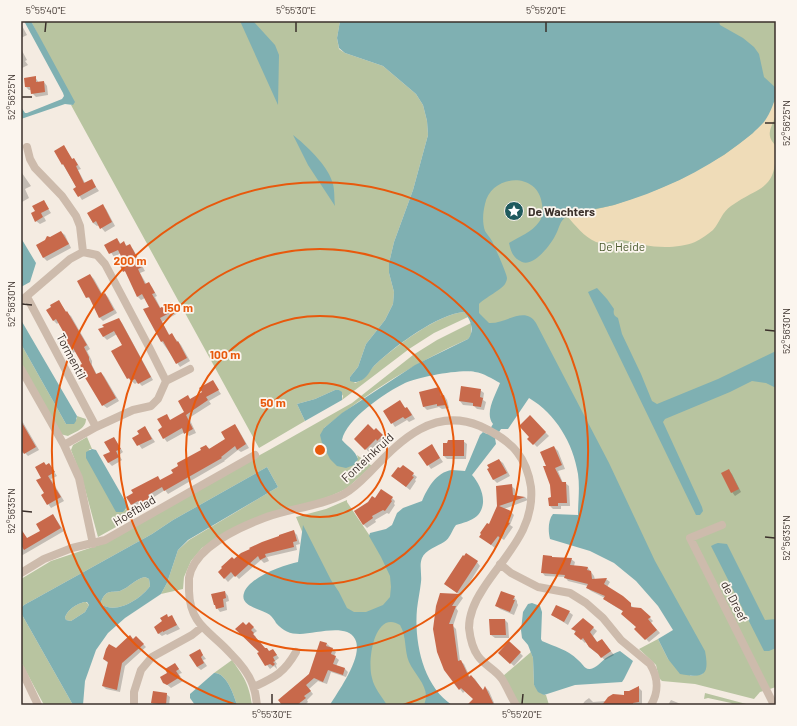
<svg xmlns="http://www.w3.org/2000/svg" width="797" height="726" viewBox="0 0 797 726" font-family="Barlow,sans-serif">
	<rect width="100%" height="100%" fill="#f4ebe1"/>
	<path fill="#b8c4a0" d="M 31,21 L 340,21 L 337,38 L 339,49 L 345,53 L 383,66 L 416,94 L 423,105 L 427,121 L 428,135 L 413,190 L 394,242 L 389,263 L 389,273 L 394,292 L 393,304 L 385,320 L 366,344 L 358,367 L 350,377 L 355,383 C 367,379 368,371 377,363 C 396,346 438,314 464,312 L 468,317 L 434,333 L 409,349 L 342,400 L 343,396 L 339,390 L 335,390 L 315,399 L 297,404 L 305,421 L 259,448 L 71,105 L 73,105 Z
		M 556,21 L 776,21 L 776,687 L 760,692 L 754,699 L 695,684 L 662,681 L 659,678 L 656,665 L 639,649 L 658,639 L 668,659 L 691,676 L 703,674 L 542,377 L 481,335 L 453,245 Z
		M 471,323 L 471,335 L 468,339 C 416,362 367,393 324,428 L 358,459 L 357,455 L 372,466 L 346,489 L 333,495 L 220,536 L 202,548 L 191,561 L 184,577 L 183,589 L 161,594 L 167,583 L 178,550 L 189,540 L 278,487 L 267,467 L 173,520 L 152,534 L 24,605 L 21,608 L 21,579 L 51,561 L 105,543 L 200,488 L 269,450 L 352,403 L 413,355 L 437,340 Z
		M 21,344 L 66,424 L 77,419 L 77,416 L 86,419 C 86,429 75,432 68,436 L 60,434 L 21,366 Z
		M 87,437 L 92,449 L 89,449 L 125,510 L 128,506 L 134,517 L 98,537 L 82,478 L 71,450 L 73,445 Z
		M 347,500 L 347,502 L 382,554 L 406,585 L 415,660 L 446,705 L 379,705 L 364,676 L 361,626 L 335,611 L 296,517 L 326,509 Z
		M 145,577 L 149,579 L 150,586 C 141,599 116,615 101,604 C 101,600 104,595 107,593 C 111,591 116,592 120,591 C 130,587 135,579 145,577 Z
		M 84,602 L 86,602 L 89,605 L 85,612 L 71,621 L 66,620 L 65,617 C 68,609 77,604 84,602 Z
		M 21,613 L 73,705 L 44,705 L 21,662 Z
		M 531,652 L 533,658 L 534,685 L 544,695 L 546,695 L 549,705 L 518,705 L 503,676 Z
		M 232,660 C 244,677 249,684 252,705 L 237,705 C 234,695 226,672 214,673 Z
		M 705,693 L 750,705 L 733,705 L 731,703 L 708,698 L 704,699 Z"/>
	<path fill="#efdcb8" d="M 776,101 C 776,106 777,113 775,117 C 771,129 765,135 776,146 C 776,192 762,184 731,206 C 722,212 720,222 713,230 C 708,234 701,239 695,242 C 681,248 659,248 644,245 C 636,244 629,240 620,240 C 612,240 604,245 596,242 C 584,237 575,225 567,216 L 614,205 L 656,190 L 683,178 L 724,155 L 753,133 L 774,102 Z"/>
	<path fill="#7fb0b2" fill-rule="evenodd" d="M 24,21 L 31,21 L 75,102 L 73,105 L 65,104 L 21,119 L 21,107 L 25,113 L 27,113 L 62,99 L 64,96 L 63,93 Z
		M 240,21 L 253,21 L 275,45 L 279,55 L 278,105 Z
		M 340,21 L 719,21 L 720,25 L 743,38 L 754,47 L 759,54 L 764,77 L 776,88 C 776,100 771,112 764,122 C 757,130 748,137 739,144 C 702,172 658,192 614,205 C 599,209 584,210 570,215 C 559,219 560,228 555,236 C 550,246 533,267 522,262 C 513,258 511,252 509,243 C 519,237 532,232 539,222 C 543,217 543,210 542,204 C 538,171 491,174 485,204 C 483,212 482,222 485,231 C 487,234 490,238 492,241 C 494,245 507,274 507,278 C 507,280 506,282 505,284 C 502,289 485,298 479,304 L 479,313 L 489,323 C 506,324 525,305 536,323 L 609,463 L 655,561 L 705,651 C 710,677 703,678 680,674 L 668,659 L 658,639 L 673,630 L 658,606 L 636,581 L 614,563 L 590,551 L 550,539 C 548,531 548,520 553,514 L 578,515 C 578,502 580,488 578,474 C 573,443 556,414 529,398 L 508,429 L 501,429 L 495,438 L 496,444 L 472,475 C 481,485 489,504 477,516 C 471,521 463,523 456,525 C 452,530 450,539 444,542 C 438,546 425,550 422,558 C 419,565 422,574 421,582 C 420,591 418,600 417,609 C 414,642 423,686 452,705 L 424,705 C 425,702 426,699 426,696 C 426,684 414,673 409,662 C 404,650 407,637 400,625 C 374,609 367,662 372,678 C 374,688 382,697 387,705 L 330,705 C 339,690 364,656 355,639 C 347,623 315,634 300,634 C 290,634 283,631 276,623 C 275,621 273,618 271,616 C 265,609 239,608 244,593 C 249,577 284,565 298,562 L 303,525 L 331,580 L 339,592 L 347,608 L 354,612 L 366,612 L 383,605 L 390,597 L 391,587 L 390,576 L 381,557 L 369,536 L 370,533 L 386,529 L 392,525 L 397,513 L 403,508 L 422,501 C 427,489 436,472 452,470 C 456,470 461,471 465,471 L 480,435 L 483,432 L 487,434 L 493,424 C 484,413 496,394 500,383 C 493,379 483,373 475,372 C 460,369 419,377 405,383 C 386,392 346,419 342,440 C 348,447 355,450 358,459 L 354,465 L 346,468 L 337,466 L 330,459 L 322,443 L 320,435 L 324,428 L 342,413 L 415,365 L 468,339 C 475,331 471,320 464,312 C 438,314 395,346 376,364 C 371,368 368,377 362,380 C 358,382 355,383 350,381 L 350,377 L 358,367 L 366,344 L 385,320 L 393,304 L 394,292 L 389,273 L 389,263 L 394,242 L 413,190 L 428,135 L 427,121 L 423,105 L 416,94 L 383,66 L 345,53 L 339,48 L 337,38 Z
		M 293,135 C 306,145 327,165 332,181 C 335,188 334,199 335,206 L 308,165 Z
		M 21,238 L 36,263 L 30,282 L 21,287 L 22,265 L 21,263 Z
		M 597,288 L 607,299 L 614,309 C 613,314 614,316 618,318 L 622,334 L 641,374 L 652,401 L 657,404 L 718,379 L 776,351 L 776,388 L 766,383 L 752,381 L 730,392 L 665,419 L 663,422 L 702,507 L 703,511 L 700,515 L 696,515 L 588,292 Z
		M 21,320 L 77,416 L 76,421 L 74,424 L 66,424 L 21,344 Z
		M 335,390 L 339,390 L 342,392 L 342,400 L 305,421 L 297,404 L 315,399 Z
		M 92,449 L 96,450 L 128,506 L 123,512 L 116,512 L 86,458 L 86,452 Z
		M 267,467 L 278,487 L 188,540 L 178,550 L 167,583 L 161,594 L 125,618 L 108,633 L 96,650 L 85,681 L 83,705 L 73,705 L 21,613 L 21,608 L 24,605 L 152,534 L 173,520 ZM 145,577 L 149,579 L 150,586 C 141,599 116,615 101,604 C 101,600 104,595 107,593 C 111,591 116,592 120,591 C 130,587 135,579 145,577 ZM 84,602 L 87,602 L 89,605 L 85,612 L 71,621 L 66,620 L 65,617 C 68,609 77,604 84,602 Z
		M 718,543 L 727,544 L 765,620 L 776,619 L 776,648 L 769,651 L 764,651 L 711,546 L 715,544 Z
		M 532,603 L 540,606 L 542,612 L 541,639 L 542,641 C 555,647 567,649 578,660 C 582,663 585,670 590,669 C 596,668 601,662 606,658 C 610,655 615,653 620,651 L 633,661 L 624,679 L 622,682 L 575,685 L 544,695 L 538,692 L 534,685 L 533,658 L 528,645 L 522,638 L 521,630 L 523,612 L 528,604 Z
		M 214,673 C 226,672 234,695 237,705 L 195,705 L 190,698 L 190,694 Z"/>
	<path fill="#0003" d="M 21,24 L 27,35 L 21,38 Z
		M 21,49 L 27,60 L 25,61 L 28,65 L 22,68 L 21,67 Z
		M 35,77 L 39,83 L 44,82 L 47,86 L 48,95 L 36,97 L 32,93 L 32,90 L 29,90 L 26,87 Z
		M 64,147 L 73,160 L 74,159 L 77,163 L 81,169 L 78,170 L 85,183 L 91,180 L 99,191 L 82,200 L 75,189 L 77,188 L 55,151 Z
		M 22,173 L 31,186 L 25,189 L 29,198 L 22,202 L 21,201 L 21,174 Z
		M 43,201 L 51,213 L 44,217 L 46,221 L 40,224 L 36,221 L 36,211 Z
		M 102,206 L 106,209 L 115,226 L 105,232 L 99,225 L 97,226 L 93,223 L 88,213 Z
		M 61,232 L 65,235 L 71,248 L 47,261 L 44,258 L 37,245 Z
		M 117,239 L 121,244 L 124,243 L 128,247 L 129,246 L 133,249 L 145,271 L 140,273 L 147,285 L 149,284 L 152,287 L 157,296 L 155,297 L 161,309 L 171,303 L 174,307 L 178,313 L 162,322 L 170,336 L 172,335 L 181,345 L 190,361 L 180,367 L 162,342 L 145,310 L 150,308 L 145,298 L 141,300 L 138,297 L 128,275 L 120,265 L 125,262 L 121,253 L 114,257 L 106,245 Z
		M 90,275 L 94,279 L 103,295 L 105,294 L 108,297 L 117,313 L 103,321 L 100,318 L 92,300 L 87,297 Z
		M 59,302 L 67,313 L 71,316 L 90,349 L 87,351 L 92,361 L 92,365 L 97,375 L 101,373 L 104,376 L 119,401 L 107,408 L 103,405 L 76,351 L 73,353 L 70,349 L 66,334 L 59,322 L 57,324 L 53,320 Z
		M 119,320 L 122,323 L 153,380 L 142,386 L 138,382 L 135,384 L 128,378 L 123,346 L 117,334 L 107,340 L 103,336 Z
		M 212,381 L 221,394 L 209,401 L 211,404 L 189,418 L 196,433 L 189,436 L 185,432 L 167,442 L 164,438 L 163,428 L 166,416 L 171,421 L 186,412 L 188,397 L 191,400 L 203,392 Z
		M 461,387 L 480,390 L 484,393 L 483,400 L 486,402 L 484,410 L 477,409 L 474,406 L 463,405 L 460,401 Z
		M 439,388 L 447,400 L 449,408 L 442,409 L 439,407 L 427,410 L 423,406 Z
		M 400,402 L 406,409 L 407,408 L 410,411 L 415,419 L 409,422 L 407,420 L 395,427 L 384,411 Z
		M 530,417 L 549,436 L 537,447 L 529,439 L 530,437 Z
		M 21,419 L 39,450 L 28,456 L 24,452 L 21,454 Z
		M 235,425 L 238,429 L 249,448 L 241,452 L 238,450 L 224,461 L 225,461 L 168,494 L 165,490 L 151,499 L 153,502 L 144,507 L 141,504 L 135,508 L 132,504 L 157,477 L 161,481 L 175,473 L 206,446 L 210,449 L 226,439 Z
		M 145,427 L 155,442 L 142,449 L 134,438 L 140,434 Z
		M 376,430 L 386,439 L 381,444 L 379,442 L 369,452 L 355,439 L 374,432 Z
		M 114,438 L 123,452 L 119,455 L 122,460 L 112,466 L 108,462 Z
		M 463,441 L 467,444 L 466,459 L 447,459 L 444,456 Z
		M 432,446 L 443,462 L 431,469 L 420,453 Z
		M 554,447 L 558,451 L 565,469 L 558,471 L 563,483 L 565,483 L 569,486 L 570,506 L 561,506 L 561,509 L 553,509 L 550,506 L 552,497 L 551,485 L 547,466 Z
		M 499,460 L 503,463 L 510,476 L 497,483 L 493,479 Z
		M 49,464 L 57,476 L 51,479 L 64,501 L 51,508 L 42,495 L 45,494 L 42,478 L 46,466 Z
		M 728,470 L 732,474 L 741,492 L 735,496 L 732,492 Z
		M 413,474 L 417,477 L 415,480 L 416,481 L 410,490 L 396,479 Z
		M 511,486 L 515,489 L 515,497 L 525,497 L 528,500 L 504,509 L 511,512 L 514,515 L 510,525 L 513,527 L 504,540 L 501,538 L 495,548 L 481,537 L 489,526 L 498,506 Z
		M 392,498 L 395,501 L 394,504 L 395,505 L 389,514 L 387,513 L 375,520 L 376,522 L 367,528 L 363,524 L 375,499 Z
		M 53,515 L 64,531 L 21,556 L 21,530 L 27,539 L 41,531 Z
		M 293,531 L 297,535 L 300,544 L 296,545 L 297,550 L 267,557 L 269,561 L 264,563 L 261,560 L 239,579 L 235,575 L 228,582 L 219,572 L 235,560 Z
		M 553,558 L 571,559 L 575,562 L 574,566 L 588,568 L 594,576 L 595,580 L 606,579 L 610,582 L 607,587 L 634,608 L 641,609 L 653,621 L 651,623 L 660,633 L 649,642 L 636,629 L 638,628 L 624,612 L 608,602 L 605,598 L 591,591 L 587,588 L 588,586 L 568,581 L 565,577 L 545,576 L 542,572 Z
		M 477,562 L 480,566 L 461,596 L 463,598 L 456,608 L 458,611 L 453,626 L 456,629 L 460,661 L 464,664 L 470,677 L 471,676 L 475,679 L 483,691 L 486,688 L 489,691 L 495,705 L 469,705 L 474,699 L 465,691 L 463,693 L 445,669 L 441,594 L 460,595 L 449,587 Z
		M 225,592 L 228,596 L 229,601 L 226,602 L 227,610 L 220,612 L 217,608 Z
		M 514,597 L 517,601 L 517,603 L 518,605 L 514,615 L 500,609 L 497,606 Z
		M 569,612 L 573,615 L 568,625 L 552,615 Z
		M 172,617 L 180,629 L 167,635 L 166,634 L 162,636 L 158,633 L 169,618 Z
		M 583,619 L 597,631 L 593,636 L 598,643 L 602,640 L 614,655 L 605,660 L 589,647 L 586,642 L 585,643 L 579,637 L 573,629 Z
		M 505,620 L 508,623 L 509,638 L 495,638 L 491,635 Z
		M 249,623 L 257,631 L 253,634 L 256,637 L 255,638 L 266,649 L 270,652 L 273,650 L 279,658 L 275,661 L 277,664 L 276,665 L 277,669 L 274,666 L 270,669 L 259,654 L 261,652 L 246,626 Z
		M 136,637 L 146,647 L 125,666 L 120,692 L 106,689 L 103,686 L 108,663 L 104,659 Z
		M 509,642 L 523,656 L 514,666 L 499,653 Z
		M 327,644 L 336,652 L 334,656 L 339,660 L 336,666 L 345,669 L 348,672 L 346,677 L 331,672 L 327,684 L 318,681 L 309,689 L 313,694 L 307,700 L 308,702 L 305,705 L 283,705 L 309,674 Z
		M 199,650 L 206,659 L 203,660 L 207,666 L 201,670 L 197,667 Z
		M 175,664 L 182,673 L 179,674 L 183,681 L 171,688 L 164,682 Z
		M 639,688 L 642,691 L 642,705 L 582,705 L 585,701 L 589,698 L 593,702 L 606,701 L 625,696 Z
		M 166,694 L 170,697 L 169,705 L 154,705 L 152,703 Z
		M 671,700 L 683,705 L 668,705 Z"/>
	<path fill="#c8694b" d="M 36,76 L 36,82 L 44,81 L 45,92 L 31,94 L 30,87 L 25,87 L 24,78 Z
		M 64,145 L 72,159 L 74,158 L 78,165 L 76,166 L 84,183 L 92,179 L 96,187 L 78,197 L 73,189 L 76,187 L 63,164 L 62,165 L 54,151 Z
		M 44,200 L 49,209 L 41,213 L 43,217 L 35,222 L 31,213 L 35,211 L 32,206 Z
		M 103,204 L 112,222 L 100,229 L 96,221 L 93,223 L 87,213 Z
		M 61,231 L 69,244 L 43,258 L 36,245 L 45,240 L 47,236 L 50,237 Z
		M 117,238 L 120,244 L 124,241 L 126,246 L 130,244 L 142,267 L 138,269 L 145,284 L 149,282 L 155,293 L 152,294 L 160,308 L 171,302 L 175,310 L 160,318 L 169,335 L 172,333 L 177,342 L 178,341 L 187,358 L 176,364 L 163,341 L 161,342 L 143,309 L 149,307 L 142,294 L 137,297 L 125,271 L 123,272 L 119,264 L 124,262 L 118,250 L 109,254 L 104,245 Z
		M 90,274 L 102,295 L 105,293 L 114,310 L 99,318 L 89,297 L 86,298 L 77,281 Z
		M 59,300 L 66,312 L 67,311 L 87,345 L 84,347 L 89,357 L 89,360 L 96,374 L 101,372 L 116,398 L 102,406 L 78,366 L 82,364 L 73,348 L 69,350 L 61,335 L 64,333 L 56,319 L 53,321 L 46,310 L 51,307 L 50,305 Z
		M 119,318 L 151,377 L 138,384 L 135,379 L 131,381 L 129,378 L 127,379 L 111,351 L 122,345 L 114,331 L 103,337 L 98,329 L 104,327 L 102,325 Z
		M 213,380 L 219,390 L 206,397 L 208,400 L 186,415 L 193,429 L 184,434 L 182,428 L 163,439 L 158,430 L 162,427 L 157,419 L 167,414 L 170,420 L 184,412 L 178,401 L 188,395 L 190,399 L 202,392 L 199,388 Z
		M 461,386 L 481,389 L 480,397 L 483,398 L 481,407 L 473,406 L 473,403 L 459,401 Z
		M 439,387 L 441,396 L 444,395 L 446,405 L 437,406 L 437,404 L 423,407 L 419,392 Z
		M 400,400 L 405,408 L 407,407 L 412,415 L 405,419 L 403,417 L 391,424 L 383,411 Z
		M 530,415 L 546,432 L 533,445 L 527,439 L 529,437 L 519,426 Z
		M 21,421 L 36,447 L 24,454 L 21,449 Z
		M 235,424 L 246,444 L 237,450 L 235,446 L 221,457 L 222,458 L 164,491 L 162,487 L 148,495 L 150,499 L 140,505 L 138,501 L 131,505 L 126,497 L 133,493 L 131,490 L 158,476 L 160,480 L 173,473 L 171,470 L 178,466 L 177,463 L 201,450 L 200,448 L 206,445 L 209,449 L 225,439 L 221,432 Z
		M 368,424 L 374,430 L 376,428 L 383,435 L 377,441 L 376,439 L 365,450 L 354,439 Z
		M 145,426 L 152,439 L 137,446 L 132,438 L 139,434 L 137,431 Z
		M 114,437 L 121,449 L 116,451 L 119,457 L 108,463 L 103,455 L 110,452 L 104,442 Z
		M 448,440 L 464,440 L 464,456 L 443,456 L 443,443 L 447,443 Z
		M 432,444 L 440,458 L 427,466 L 418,453 Z
		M 554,446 L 562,465 L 555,468 L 562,482 L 566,482 L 567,503 L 558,503 L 558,506 L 549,506 L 548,498 L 551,497 L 550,485 L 543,466 L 546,466 L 540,452 Z
		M 499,459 L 507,473 L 493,480 L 487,469 L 489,468 L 487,465 Z
		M 44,462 L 46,465 L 49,463 L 55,472 L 48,476 L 61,497 L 47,505 L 41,495 L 44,493 L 36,480 L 41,478 L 35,467 Z
		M 403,465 L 414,473 L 412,476 L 414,477 L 406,487 L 391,476 L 398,467 L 400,468 Z
		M 729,469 L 739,489 L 731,493 L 721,473 Z
		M 512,484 L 513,495 L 525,497 L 499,506 L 511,511 L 507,522 L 510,523 L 500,538 L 498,536 L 491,545 L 479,537 L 481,534 L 480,533 L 487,523 L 489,524 L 497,506 L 496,486 Z
		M 381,489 L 393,497 L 391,500 L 392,501 L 385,511 L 383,510 L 372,516 L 373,518 L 363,525 L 354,511 L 368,502 L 372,496 L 375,498 Z
		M 53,514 L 61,528 L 24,550 L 21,545 L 21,529 L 27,538 L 40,531 L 36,524 Z
		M 294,530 L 297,541 L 293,542 L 294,547 L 265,554 L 266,557 L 260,560 L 258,556 L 235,577 L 231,572 L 224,579 L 218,572 L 222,568 L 221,567 L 232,557 L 234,559 L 241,553 L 250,549 L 249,548 L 262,542 L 279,536 L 279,535 Z
		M 466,553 L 478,561 L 457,593 L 444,584 L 463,555 L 464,556 Z
		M 543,555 L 552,556 L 552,557 L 572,558 L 570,565 L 581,566 L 588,567 L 587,570 L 591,571 L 592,579 L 607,578 L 604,584 L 623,596 L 631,603 L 631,607 L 641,608 L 651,617 L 648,619 L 657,630 L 645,640 L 634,629 L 636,627 L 621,614 L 623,611 L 603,599 L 605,596 L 586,588 L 588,584 L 564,578 L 565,575 L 541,573 Z
		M 225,591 L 226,598 L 223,599 L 224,607 L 216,609 L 215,605 L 214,605 L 211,594 Z
		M 501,591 L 515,596 L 513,600 L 515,600 L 510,612 L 495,606 Z
		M 440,593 L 460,594 L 452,606 L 456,606 L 449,624 L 453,624 L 458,661 L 461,660 L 469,677 L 471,675 L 483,690 L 485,686 L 494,705 L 467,705 L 473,699 L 461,688 L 459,690 L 444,670 L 437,652 L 433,629 L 436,606 Z
		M 556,605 L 570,611 L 564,622 L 551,615 Z
		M 167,614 L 168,617 L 172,615 L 177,625 L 163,632 L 163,631 L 158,634 L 154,627 L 162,621 L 160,618 Z
		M 583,618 L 594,627 L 590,632 L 597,642 L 602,639 L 611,651 L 601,658 L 598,654 L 589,647 L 583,638 L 581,640 L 574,634 L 576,631 L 571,629 Z
		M 489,619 L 505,619 L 506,635 L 490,635 Z
		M 243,622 L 246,625 L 249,622 L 254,627 L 251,630 L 254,633 L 253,634 L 265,648 L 267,648 L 269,651 L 273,649 L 277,655 L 273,657 L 275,661 L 273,662 L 275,664 L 273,666 L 270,664 L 265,666 L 257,653 L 259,652 L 235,629 Z
		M 130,635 L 133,639 L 136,636 L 144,644 L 122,663 L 117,690 L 102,686 L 108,662 L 103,659 L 106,649 L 109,644 L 116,648 Z
		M 320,641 L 327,643 L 326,646 L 333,648 L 331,654 L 336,656 L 333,664 L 345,668 L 343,675 L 328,670 L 323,682 L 314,678 L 306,685 L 311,691 L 304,696 L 306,698 L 297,705 L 282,705 L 278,700 L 309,674 Z
		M 509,641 L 521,652 L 510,664 L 498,653 Z
		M 200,649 L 203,655 L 201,657 L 204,663 L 197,667 L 189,655 Z
		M 175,663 L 179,669 L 176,671 L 180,677 L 167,685 L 163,683 L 160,677 L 167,673 L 165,669 Z
		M 639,686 L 639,702 L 633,703 L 633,704 L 602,705 L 608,697 L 613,694 L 624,695 L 624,691 L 629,691 Z
		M 153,691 L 167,693 L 166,705 L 151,703 Z"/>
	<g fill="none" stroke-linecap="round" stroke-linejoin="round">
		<path stroke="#cdbbac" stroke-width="8" d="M 27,147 L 30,159 L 35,168 L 62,196 L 76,216 L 80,226 L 83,252 L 97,255 L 105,264 L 149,347 L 166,381
			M 27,297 L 96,427
			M 21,301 L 70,259 L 83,252
			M 21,369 L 64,445 L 79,478 L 93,544
			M 64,445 L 96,427 L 133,410 L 151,406 L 158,399 L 166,381 L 190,369
			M 722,525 L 690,538 L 774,705
			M 500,564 L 511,573 L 538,587 L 570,593 L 586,603 L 603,618 L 621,640 L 650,664 C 658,677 659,692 651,705
			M 21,573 L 44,559 L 72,548 L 105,540 L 255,455
			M 21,669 L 38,705
			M 254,687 C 275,677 284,673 296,652
			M 134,705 L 134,692 L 141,670 L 152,657 L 192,635 L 202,627
			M 257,705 C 256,700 256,694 254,689 C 251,677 240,663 231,654 C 211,631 190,626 189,591 C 189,587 189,582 189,578 C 194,547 238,528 264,518 C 290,508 319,507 344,494 C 355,488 364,478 372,470 C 402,439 434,407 480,426 C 493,432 508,440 517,452 C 525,462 529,474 531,487 C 535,530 504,556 483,589 C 475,601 469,614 469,628 C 470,637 473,649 478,656 C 484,665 496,670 502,679 C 507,687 511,697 516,705"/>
	</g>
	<path fill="none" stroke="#3b302b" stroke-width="1.5" d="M 45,32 L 46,22M 296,32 L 296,22M 546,32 L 546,22M 22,97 L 32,97M 765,123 L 775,123M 22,304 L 32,305M 765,330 L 775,331M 22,511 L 32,512M 765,537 L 775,538M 272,704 L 272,694M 522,704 L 523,694"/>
	<g fill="none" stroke="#e8590c" stroke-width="2">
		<circle cx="320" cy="450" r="67"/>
		<circle cx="320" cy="450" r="134"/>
		<circle cx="320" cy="450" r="201"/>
		<path d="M237 705A268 268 0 1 1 403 705"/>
	</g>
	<defs>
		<g id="sight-disc" transform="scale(1)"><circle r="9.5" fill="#1f5a5e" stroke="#fbf5ee"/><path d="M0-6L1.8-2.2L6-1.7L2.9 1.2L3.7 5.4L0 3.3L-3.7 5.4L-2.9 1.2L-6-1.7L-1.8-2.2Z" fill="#fff"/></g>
	</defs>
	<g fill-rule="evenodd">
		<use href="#sight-disc" x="514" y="211"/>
	</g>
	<g text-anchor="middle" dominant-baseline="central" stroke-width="3.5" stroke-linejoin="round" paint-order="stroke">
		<g font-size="12" font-weight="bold" fill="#3b302b" stroke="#fbf5ee" text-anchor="start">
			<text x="528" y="211">De Wachters</text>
		</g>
		<g font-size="12" fill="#4a5a2e" stroke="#fbf5ee">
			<text x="622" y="246">De Heide</text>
		</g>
		<g font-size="12" fill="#3b302b" stroke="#fbf5ee">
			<text transform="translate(72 356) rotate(62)">Tormentil</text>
			<text transform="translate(367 457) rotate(-43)">Fonteinkruid</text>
			<text transform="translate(134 510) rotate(-31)">Hoefblad</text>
			<text transform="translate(735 601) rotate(63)">de Dreef</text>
		</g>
	</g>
	<circle cx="320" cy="450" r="6" fill="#e8590c" stroke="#fbf5ee" stroke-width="2"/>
	<g font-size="12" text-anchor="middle" font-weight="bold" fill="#e8590c" stroke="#fbf5ee" stroke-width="3.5" stroke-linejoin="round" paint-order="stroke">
		<text x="130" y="265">200 m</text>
		<text x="178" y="312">150 m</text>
		<text x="225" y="359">100 m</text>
		<text x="273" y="407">50 m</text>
	</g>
	<rect width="797" height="726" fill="none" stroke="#fbf5ee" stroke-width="44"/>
	<rect x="22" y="22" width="753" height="682" fill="none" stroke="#3b302b" stroke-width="1.5"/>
	<g font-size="10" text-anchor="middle" fill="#3b302b">
		<text x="46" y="14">5°55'40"E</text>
		<text x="296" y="14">5°55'30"E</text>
		<text x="546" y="14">5°55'20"E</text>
		<text transform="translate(11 97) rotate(-90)" y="4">52°56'25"N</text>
		<text transform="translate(786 123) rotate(-90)" y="4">52°56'25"N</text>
		<text transform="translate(11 304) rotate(-90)" y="4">52°56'30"N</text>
		<text transform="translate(786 331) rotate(-90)" y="4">52°56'30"N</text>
		<text transform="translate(11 511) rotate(-90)" y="4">52°56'35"N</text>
		<text transform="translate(786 538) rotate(-90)" y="4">52°56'35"N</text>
		<text x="272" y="718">5°55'30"E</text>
		<text x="522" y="718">5°55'20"E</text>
	</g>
</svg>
